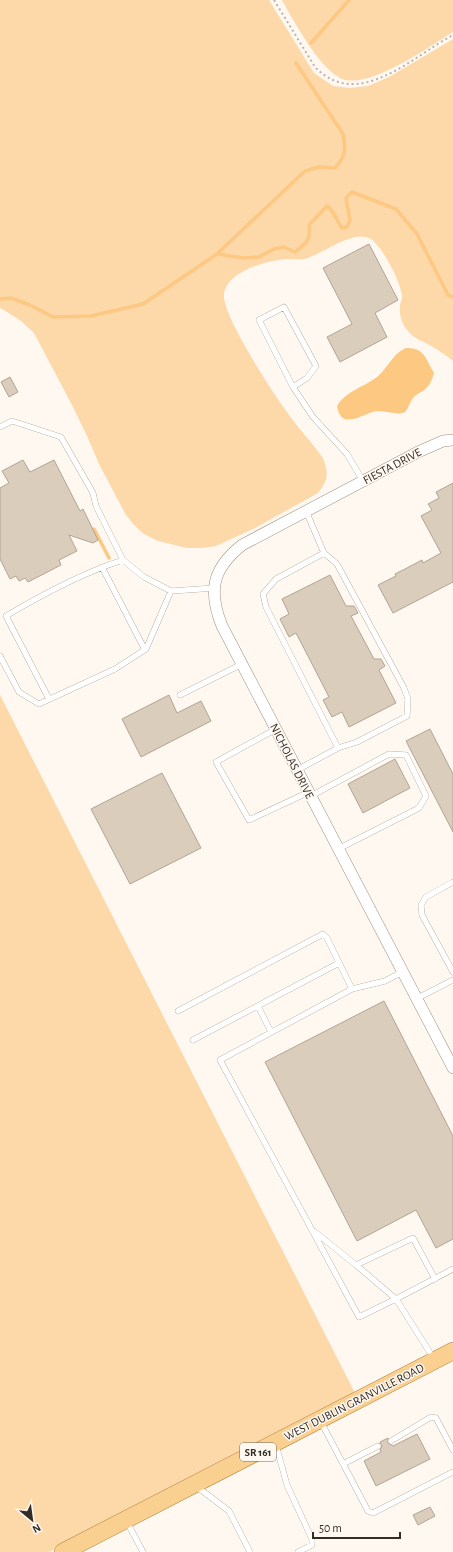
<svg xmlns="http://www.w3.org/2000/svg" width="453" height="1552" viewBox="0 0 453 1552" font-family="'Alegreya Sans',sans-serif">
	<rect width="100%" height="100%" fill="#fef8f1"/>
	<path fill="#fdd8a8" d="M 0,0 L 269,0 L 314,73 L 333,86 L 350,88 L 368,86 L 389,77 L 453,39 L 453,361 C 447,356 440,351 433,347 C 425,342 414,339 408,331 C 402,324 399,315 400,306 C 400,303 402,300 402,297 C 402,284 381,243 369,238 C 351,230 322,255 304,259 C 300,260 296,259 292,259 C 271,259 227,270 224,294 C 221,313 271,390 284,408 C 296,426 311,441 323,458 C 329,474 328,480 318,493 L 255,528 L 216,546 L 202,548 L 187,548 L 158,541 L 144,534 L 134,525 L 126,515 L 100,466 L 87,436 L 73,407 L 34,333 L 21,321 L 4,310 L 0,308 Z
		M 282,0 L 453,0 L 453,32 C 430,46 366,92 340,78 C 317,65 295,23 282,0 Z
		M 0,695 L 356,1395 L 49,1552 L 0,1552 Z"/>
	<path fill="#fcc882" d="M 406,348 C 424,347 426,359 434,373 C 432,380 429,387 423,391 C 420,393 417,394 415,396 C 410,400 409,408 405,412 C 398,416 385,410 377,411 C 363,413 341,432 337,406 C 346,391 364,387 377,377 C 388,368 392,354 406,348 Z"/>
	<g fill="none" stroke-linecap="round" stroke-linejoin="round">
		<path stroke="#fcc882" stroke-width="3.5" d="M 311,43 L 349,0
			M 217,254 L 244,258 L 259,257 L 274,249 L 284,247 L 295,252 C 307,243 311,240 309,225 L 327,206 C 335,212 336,220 342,228 L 347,227 L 350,220 L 346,198 L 352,192 L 396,209 L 417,234 L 448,295 L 453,297
			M 0,299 L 11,298 L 30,305 L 53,317 L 91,316 L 143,304 L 217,254 L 305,171 L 319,167 L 335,168 C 346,156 346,150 343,134 L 296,63
			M 94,529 L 109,558"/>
	</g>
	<path fill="#dbcdbb" stroke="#b2a493" d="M 369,244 L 398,300 L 375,313 L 387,337 L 340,362 L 327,337 L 352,324 L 323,268 Z
		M 10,377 L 18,392 L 9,397 L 1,382 Z
		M 23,460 L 30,472 L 54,460 L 80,511 L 83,509 L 98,540 L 93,543 L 69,535 L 77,551 L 59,560 L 61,565 L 28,582 L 25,578 L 19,581 L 16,576 L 10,579 L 0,559 L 0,488 L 9,483 L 2,471 Z
		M 453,483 L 453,582 L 393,613 L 378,585 L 396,576 L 395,574 L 405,569 L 422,560 L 423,563 L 441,553 L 421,516 L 432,510 L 428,504 L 439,498 L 436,492 Z
		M 330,575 L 346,606 L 354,606 L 358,613 L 351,616 L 374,659 L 381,659 L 385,666 L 379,670 L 396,703 L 349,727 L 342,712 L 332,717 L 323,700 L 329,697 L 309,658 L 296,633 L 289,637 L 280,619 L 289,614 L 282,599 Z
		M 169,695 L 177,713 L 201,701 L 211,721 L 141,757 L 122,719 Z
		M 430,729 L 453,774 L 453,832 L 406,741 Z
		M 395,759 L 410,788 L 363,813 L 348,784 Z
		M 162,773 L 201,848 L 130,884 L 91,809 Z
		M 384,1001 L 453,1136 L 453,1239 L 436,1248 L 416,1210 L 357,1241 L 265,1062 Z
		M 417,1434 L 430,1459 L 376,1486 L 364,1461 L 381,1452 L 380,1450 L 382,1446 L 380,1442 L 388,1438 L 388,1443 L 393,1446 Z
		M 430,1507 L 435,1516 L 418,1525 L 413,1515 Z"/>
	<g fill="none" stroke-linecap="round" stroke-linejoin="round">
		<g stroke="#9e9180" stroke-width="6">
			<path id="service" d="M 293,387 L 307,378 L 316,366 L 284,307 L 259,320 L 293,387 L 313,417 L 347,454 L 363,481
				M 0,427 L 12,421 L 61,437 L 93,493 L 96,506 L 123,560 L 144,577 L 171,591 L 215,588
				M 324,553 L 337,564 L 404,688 L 408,699 L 407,716 L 357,742 L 338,748
				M 102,567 L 145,650
				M 0,656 L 19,692 L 39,704 L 115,669 L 146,649 L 171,591
				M 180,695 L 242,664
				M 49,699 L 6,616 C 43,594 82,573 123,560
				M 276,729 L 216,762 L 249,820 L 309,792
				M 297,770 L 338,748 L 266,607 L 263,594 L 276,579 L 324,553 L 306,511
				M 311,796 L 389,754 L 406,755 L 426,796 L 419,808 L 338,849
				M 453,882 L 426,897 L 421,905 L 422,915 L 453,972
				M 402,972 L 385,981 L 352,989 L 220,1060 L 359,1317 L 396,1299 L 356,1265 L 413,1238 L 435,1279
				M 416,999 L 453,980
				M 258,1006 L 271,1032
				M 178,1011 L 323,934 L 327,938 L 352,989
				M 193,1040 L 339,963
				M 315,1232 L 356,1265
				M 434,1359 L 396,1299 L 453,1269
				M 321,1422 L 368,1511 L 373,1513 L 453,1472
				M 391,1441 L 431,1417 L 436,1418 L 453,1450
				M 276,1445 L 287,1485 L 312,1539 L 312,1545 L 298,1552
				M 343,1464 L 378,1446
				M 196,1486 L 229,1511 L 250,1552
				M 127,1522 L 143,1552"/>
		</g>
		<g stroke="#9e9180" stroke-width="12">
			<path id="minor" d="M 453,440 L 443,441 L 418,452 L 242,545 C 212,569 208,591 222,626 L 453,1068"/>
		</g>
		<g stroke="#b2833c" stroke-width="18">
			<path id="primary" d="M 63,1552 L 453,1351"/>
		</g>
		<path stroke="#bab5ae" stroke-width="2" stroke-dasharray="2 3" stroke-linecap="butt" d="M 274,0 L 315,67 C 358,112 413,56 453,35"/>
		<use href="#service" stroke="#fff" stroke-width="5.5"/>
		<use href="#minor" stroke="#fff" stroke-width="11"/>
		<use href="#primary" stroke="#fad091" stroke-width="17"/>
	</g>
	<g text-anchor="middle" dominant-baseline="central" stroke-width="3" stroke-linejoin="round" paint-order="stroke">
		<rect fill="#fef8f1" stroke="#6f6a63" stroke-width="1" x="240" y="1443" width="36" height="18" rx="3"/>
		<g font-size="11" font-weight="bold" fill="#322d26">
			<text x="258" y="1452">SR 161</text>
		</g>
		<g font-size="12" fill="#322d26" stroke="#fef8f1">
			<text transform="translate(392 466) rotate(-28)">FIESTA DRIVE</text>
			<text transform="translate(292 761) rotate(63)">NICHOLAS DRIVE</text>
			<text transform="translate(354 1402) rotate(-27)">WEST DUBLIN GRANVILLE ROAD</text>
		</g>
	</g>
	<g transform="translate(32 1520) rotate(151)" stroke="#fef8f1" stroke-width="3" paint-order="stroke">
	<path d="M0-3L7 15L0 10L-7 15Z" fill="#322d26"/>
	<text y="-6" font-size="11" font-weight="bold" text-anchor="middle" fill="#322d26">N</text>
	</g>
	<path d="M313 1532v6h87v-6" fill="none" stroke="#322d26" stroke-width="2"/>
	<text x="319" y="1532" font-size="12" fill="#322d26" stroke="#fef8f1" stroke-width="3" paint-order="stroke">50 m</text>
</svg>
